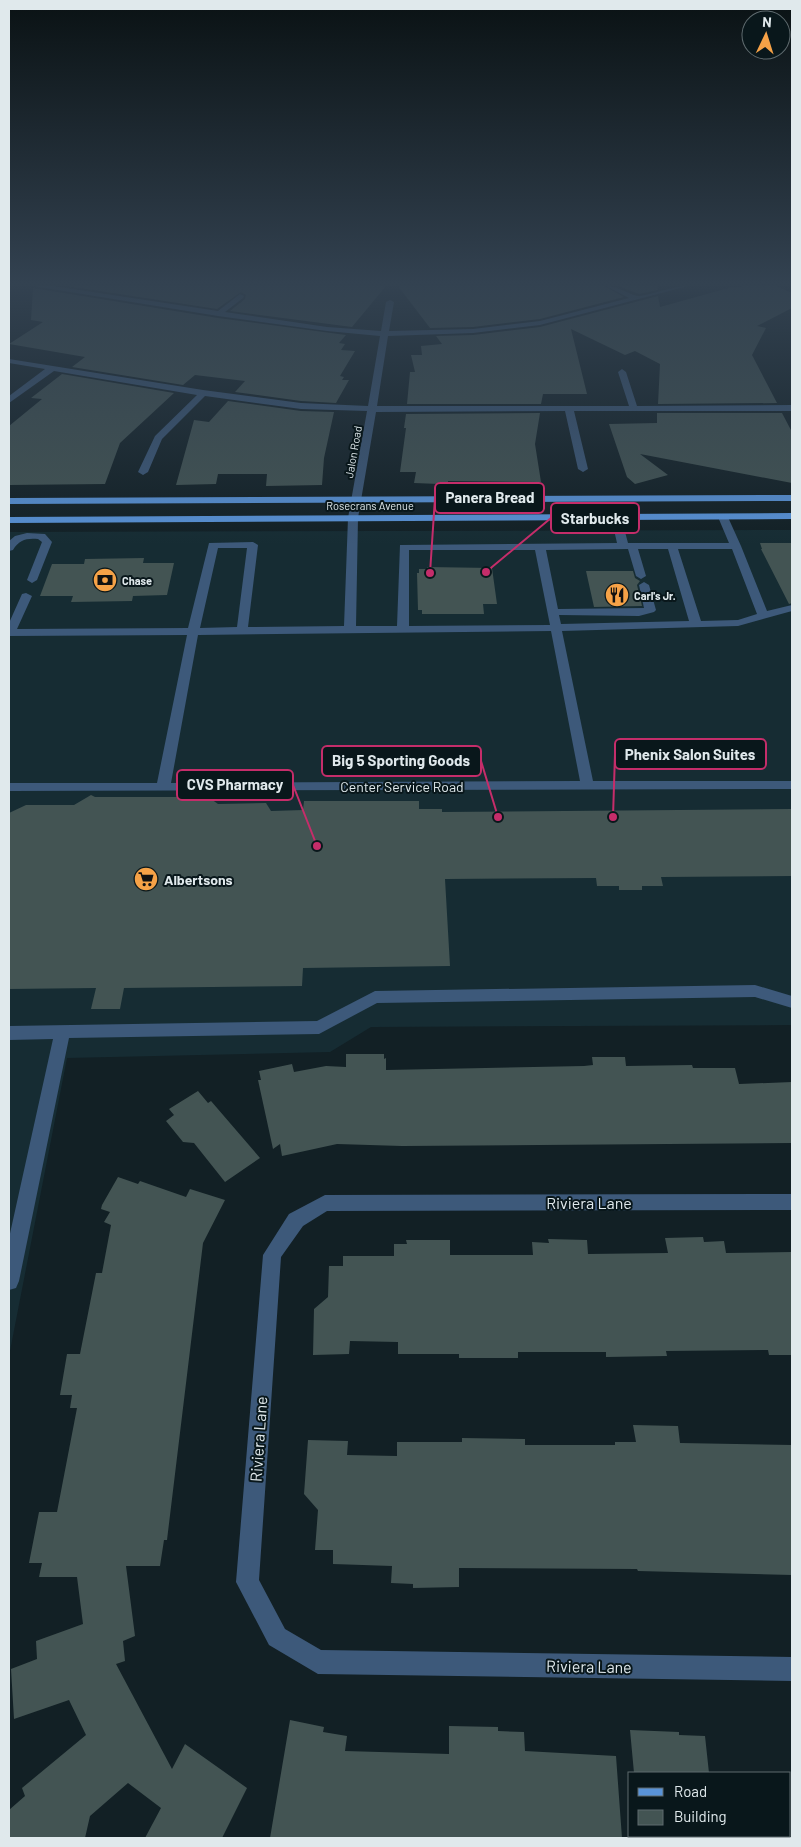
<svg xmlns="http://www.w3.org/2000/svg" width="801" height="1847" viewBox="0 0 801 1847" font-family="Barlow,sans-serif">
	<rect width="100%" height="100%" fill="#122025"/>
	<path fill="#162c33" d="M 792,530 L 792,1025 L 371,1027 L 330,1052 L 67,1058 L 9,1356 L 9,532 Z"/>
	<path fill="#435453" d="M 67,286 L 386,286 L 352,327 L 230,311 L 245,299 L 246,295 L 241,292 L 217,309 Z
		M 398,286 L 604,286 L 624,297 L 540,319 L 473,327 L 430,328 Z
		M 618,286 L 657,286 L 658,290 L 639,294 Z
		M 743,286 L 776,286 L 792,293 L 792,308 L 757,326 L 766,328 L 752,355 L 777,403 L 658,404 L 660,364 L 635,351 L 625,355 L 571,329 L 587,394 L 543,394 L 541,404 L 407,404 L 410,372 L 415,372 L 411,355 L 422,355 L 421,346 L 442,344 L 436,336 L 473,335 L 540,327 L 658,296 L 660,307 L 732,287 L 735,288 Z
		M 33,288 L 218,318 L 346,335 L 339,343 L 345,344 L 341,350 L 355,351 L 340,376 L 344,377 L 342,380 L 349,380 L 336,403 L 301,401 L 235,392 L 245,381 L 195,375 L 183,385 L 72,367 L 85,357 L 9,344 L 43,322 L 31,320 Z
		M 62,374 L 174,393 L 120,443 L 105,484 L 9,485 L 9,426 L 42,399 L 31,398 Z
		M 228,401 L 301,411 L 334,412 L 324,458 L 322,485 L 266,486 L 267,474 L 218,474 L 216,484 L 176,485 L 194,420 L 209,422 Z
		M 540,413 L 535,444 L 541,482 L 448,481 L 448,483 L 439,482 L 439,484 L 414,483 L 416,472 L 400,472 L 406,428 L 404,428 L 406,414 Z
		M 657,413 L 782,413 L 792,432 L 792,483 L 640,454 L 668,475 L 635,484 L 627,477 L 609,424 L 657,423 Z
		M 760,543 L 792,543 L 792,603 L 789,604 L 761,549 L 762,549 Z
		M 144,558 L 143,563 L 174,563 L 167,595 L 133,596 L 132,601 L 71,602 L 73,596 L 40,596 L 52,564 L 84,564 L 85,559 Z
		M 427,567 L 492,568 L 497,604 L 483,604 L 484,614 L 422,614 L 422,610 L 418,610 L 417,573 L 419,573 L 419,569 L 427,569 Z
		M 586,571 L 633,571 L 635,578 L 640,581 L 637,585 L 642,606 L 594,607 Z
		M 204,794 L 218,804 L 266,803 L 271,811 L 303,810 L 304,801 L 419,801 L 419,809 L 442,809 L 442,812 L 792,809 L 792,876 L 661,877 L 663,886 L 642,886 L 642,890 L 619,890 L 619,886 L 597,886 L 596,878 L 445,879 L 450,966 L 303,968 L 302,986 L 124,988 L 120,1009 L 91,1009 L 96,988 L 9,989 L 9,813 L 26,805 L 74,805 L 91,795 L 95,797 L 199,797 Z
		M 346,1054 L 384,1054 L 384,1059 L 386,1058 L 386,1070 L 584,1066 L 593,1065 L 592,1057 L 625,1057 L 626,1066 L 692,1065 L 693,1068 L 735,1068 L 739,1084 L 792,1082 L 792,1143 L 402,1146 L 337,1144 L 282,1156 L 280,1144 L 273,1149 L 258,1080 L 261,1080 L 259,1071 L 292,1064 L 294,1072 L 326,1066 L 346,1067 Z
		M 198,1091 L 208,1103 L 211,1101 L 260,1158 L 225,1182 L 194,1143 L 183,1142 L 166,1121 L 174,1115 L 169,1109 Z
		M 118,1177 L 138,1184 L 140,1181 L 186,1197 L 190,1189 L 225,1200 L 203,1243 L 167,1540 L 164,1540 L 160,1566 L 126,1566 L 135,1636 L 123,1641 L 125,1661 L 116,1664 L 172,1769 L 185,1744 L 247,1788 L 222,1838 L 145,1838 L 161,1808 L 128,1783 L 90,1816 L 85,1838 L 9,1838 L 9,1810 L 25,1796 L 22,1788 L 86,1735 L 69,1700 L 14,1719 L 11,1669 L 37,1659 L 36,1641 L 83,1624 L 77,1577 L 39,1577 L 42,1563 L 29,1563 L 39,1512 L 57,1512 L 77,1408 L 70,1408 L 72,1395 L 60,1395 L 67,1354 L 80,1354 L 96,1273 L 102,1273 L 111,1225 L 104,1222 L 110,1212 L 101,1209 L 102,1205 Z
		M 703,1237 L 704,1242 L 724,1241 L 726,1253 L 792,1252 L 792,1355 L 769,1355 L 768,1350 L 666,1351 L 667,1356 L 606,1357 L 606,1352 L 518,1352 L 518,1358 L 459,1358 L 459,1354 L 398,1354 L 398,1342 L 350,1341 L 349,1354 L 313,1355 L 314,1309 L 328,1297 L 329,1266 L 343,1266 L 343,1256 L 394,1256 L 394,1244 L 407,1244 L 406,1240 L 450,1240 L 450,1255 L 533,1255 L 532,1242 L 549,1243 L 548,1239 L 587,1240 L 588,1254 L 668,1253 L 665,1238 Z
		M 633,1425 L 678,1426 L 680,1443 L 792,1445 L 792,1575 L 638,1571 L 637,1569 L 459,1568 L 459,1587 L 413,1588 L 413,1584 L 391,1583 L 392,1566 L 333,1564 L 333,1550 L 315,1550 L 318,1510 L 304,1494 L 308,1440 L 348,1441 L 347,1455 L 397,1456 L 397,1442 L 462,1442 L 462,1438 L 525,1439 L 525,1445 L 615,1445 L 615,1442 L 636,1442 Z
		M 290,1720 L 324,1727 L 323,1732 L 347,1736 L 345,1751 L 449,1754 L 449,1726 L 498,1727 L 498,1731 L 524,1732 L 525,1751 L 616,1756 L 622,1838 L 270,1838 Z
		M 630,1730 L 679,1732 L 679,1735 L 705,1736 L 709,1773 L 634,1773 Z"/>
	<g fill="none" stroke-linecap="round" stroke-linejoin="round">
		<path fill="#3d597a" fill-rule="evenodd" d="M 616,514 L 621,517 L 628,543 L 729,543 L 718,517 L 719,515 L 727,515 L 741,546 L 767,611 L 792,605 L 792,611 L 738,626 L 562,631 L 593,781 L 792,781 L 792,789 L 9,791 L 9,783 L 157,783 L 187,635 L 9,636 L 9,623 L 22,594 L 26,593 L 32,596 L 17,629 L 188,628 L 209,543 L 253,542 L 258,545 L 248,627 L 344,626 L 348,518 L 353,515 L 358,518 L 356,626 L 397,626 L 400,545 L 617,543 L 611,517 ZM 218,548 L 247,548 L 237,627 L 200,628 ZM 628,549 L 636,576 L 641,579 L 646,576 L 638,549 L 668,549 L 689,621 L 561,624 L 559,615 L 639,616 L 654,612 L 656,610 L 649,585 L 644,582 L 639,585 L 644,608 L 558,609 L 546,550 ZM 678,549 L 732,549 L 757,614 L 738,620 L 701,621 ZM 409,550 L 535,550 L 550,625 L 409,626 ZM 551,631 L 580,781 L 171,783 L 198,635 Z
			M 27,533 L 45,534 L 52,542 L 37,580 L 32,583 L 27,580 L 42,542 L 38,539 C 26,538 19,540 13,550 L 9,551 L 9,541 L 15,536 Z
			M 755,985 L 792,996 L 792,1008 L 755,997 L 377,1003 L 319,1034 L 69,1038 L 19,1281 L 16,1288 L 9,1290 L 9,1238 L 53,1039 L 9,1040 L 9,1026 L 317,1021 L 375,991 Z"/>
		<path fill="#3d597a" fill-rule="evenodd" d="M 33,286 L 53,286 L 218,311 L 240,294 L 244,296 L 243,298 L 225,312 L 327,327 L 381,331 L 386,302 L 390,300 L 394,302 L 389,331 L 473,329 L 540,321 L 629,298 L 606,286 C 619,286 631,296 639,296 C 656,294 671,286 688,286 L 540,325 L 473,333 L 388,336 L 377,406 L 629,406 L 618,372 L 622,369 L 626,372 L 637,406 L 792,405 L 792,411 L 574,411 L 588,469 L 583,472 L 578,469 L 565,411 L 376,412 L 358,518 L 353,521 L 348,518 L 367,411 L 301,409 L 205,396 L 162,439 L 148,472 L 143,475 L 138,472 L 155,436 L 197,395 L 54,371 L 9,403 L 9,396 L 45,369 L 9,363 L 9,359 L 203,390 L 301,403 L 368,406 L 380,336 L 327,331 L 218,316 Z
			M 792,1194 L 792,1210 L 327,1211 L 303,1226 L 281,1257 L 259,1580 L 285,1629 L 321,1650 L 792,1657 L 792,1681 L 318,1674 L 269,1645 L 236,1582 L 263,1255 L 289,1214 L 325,1195 Z"/>
		<path fill="#5993d8" fill-rule="evenodd" d="M 792,495 L 792,501 L 9,504 L 9,498 Z
			M 792,513 L 792,519 L 9,523 L 9,517 Z"/>
	</g>
	<linearGradient id="sky" x2="0" y2="1"><stop stop-color="#0a1214"/><stop offset="0.52" stop-color="#334251"/><stop offset="1" stop-color="#334251" stop-opacity="0"/></linearGradient>
	<rect width="801" height="545" fill="url(#sky)"/>
	<defs>
		<g id="bank-disc" transform="scale(1.25)"><circle r="9.5" fill="#f6a247" stroke="#09171b"/><path d="M-6-4H6V4H-6ZM0-2.3a2.3 2.3 0 1 0 0 4.6a2.3 2.3 0 1 0 0-4.6Z" fill="#111"/></g>
		<g id="restaurant-disc" transform="scale(1.25)"><circle r="9.5" fill="#f6a247" stroke="#09171b"/><path d="M-5-6h1v4h1v-4h1v4h1v-4h1v5L-1.5 .5V6h-2V.5L-5-1ZM5-6V6H3V1.5H1.5Q1.5-4 5-6Z" fill="#111"/></g>
		<g id="supermarket-disc" transform="scale(1.25)"><circle r="9.5" fill="#f6a247" stroke="#09171b"/><path d="M-6-5.5h2.5l.6 2H6L4.5 2H-2.5L-4.4-4H-6ZM-1.5 3.2a1.3 1.3 0 1 0 .1 0ZM3 3.2a1.3 1.3 0 1 0 .1 0Z" fill="#111"/></g>
	</defs>
	<g fill-rule="evenodd">
		<use href="#bank-disc" x="105" y="580"/>
		<use href="#restaurant-disc" x="617" y="595"/>
		<use href="#supermarket-disc" x="146" y="879"/>
	</g>
	<g text-anchor="middle" dominant-baseline="central" stroke-width="4" stroke-linejoin="round" paint-order="stroke">
		<g font-size="11" fill="#e0e9ec" stroke="#09171b">
			<text transform="translate(353 452) rotate(-80)">Jalon Road</text>
			<text x="370" y="505">Rosecrans Avenue</text>
		</g>
		<g font-size="11" font-weight="bold" fill="#e0e9ec" stroke="#09171b" text-anchor="start">
			<text x="122" y="580">Chase</text>
			<text x="634" y="595">Carl's Jr.</text>
		</g>
		<g font-size="14" fill="#e0e9ec" stroke="#09171b">
			<text x="402" y="786">Center Service Road</text>
		</g>
		<g font-size="14" font-weight="bold" fill="#e0e9ec" stroke="#09171b" text-anchor="start">
			<text x="164" y="879">Albertsons</text>
		</g>
		<g font-size="16" fill="#e0e9ec" stroke="#09171b">
			<text x="589" y="1202">Riviera Lane</text>
			<text transform="translate(258 1439) rotate(-86)">Riviera Lane</text>
			<text transform="translate(589 1666) rotate(1)">Riviera Lane</text>
		</g>
	</g>
	<path fill="none" stroke="#c52d6a" stroke-width="2" d="M430 573L435 498M486 572L551 518M613 817L615 754M498 817L481 761M317 846L293 785"/>
	<g fill="#c52d6a" stroke="#09171b" stroke-width="2">
		<circle cx="430" cy="573" r="5"/>
		<circle cx="486" cy="572" r="5"/>
		<circle cx="613" cy="817" r="5"/>
		<circle cx="498" cy="817" r="5"/>
		<circle cx="317" cy="846" r="5"/>
	</g>
	<g fill="#09171b" stroke="#c52d6a" stroke-width="2">
		<rect x="435" y="483" width="109" height="30" rx="5"/>
		<rect x="551" y="503" width="88" height="30" rx="5"/>
		<rect x="615" y="739" width="151" height="30" rx="5"/>
		<rect x="322" y="746" width="159" height="30" rx="5"/>
		<rect x="177" y="770" width="116" height="30" rx="5"/>
	</g>
	<g font-size="15" text-anchor="middle" font-weight="bold" fill="#e0e9ec">
		<text x="490" y="503">Panera Bread</text>
		<text x="595" y="524">Starbucks</text>
		<text x="690" y="760">Phenix Salon Suites</text>
		<text x="401" y="766">Big 5 Sporting Goods</text>
		<text x="235" y="790">CVS Pharmacy</text>
	</g>
	<rect width="801" height="1847" fill="none" stroke="#e0e9ec" stroke-width="20"/>
	<rect x="628" y="1772" width="162" height="65" fill="#09171b" stroke="#5f6b6f"/>
	<rect x="638" y="1788" width="25" height="8" fill="#5993d8" stroke="#5f6b6f"/>
	<text x="674" y="1797" font-size="15" fill="#e0e9ec">Road</text>
	<rect x="638" y="1810" width="25" height="15" fill="#435453" stroke="#5f6b6f"/>
	<text x="674" y="1822" font-size="15" fill="#e0e9ec">Building</text>
	<g transform="translate(766 35) rotate(4)"><circle r="24" fill="#09171b" stroke="#5f6b6f"/>
	<path d="M0-4L9 19L0 12L-9 19Z" fill="#f6a247"/>
	<text y="-8" font-size="14" font-weight="bold" text-anchor="middle" fill="#e0e9ec">N</text>
	</g>
</svg>
